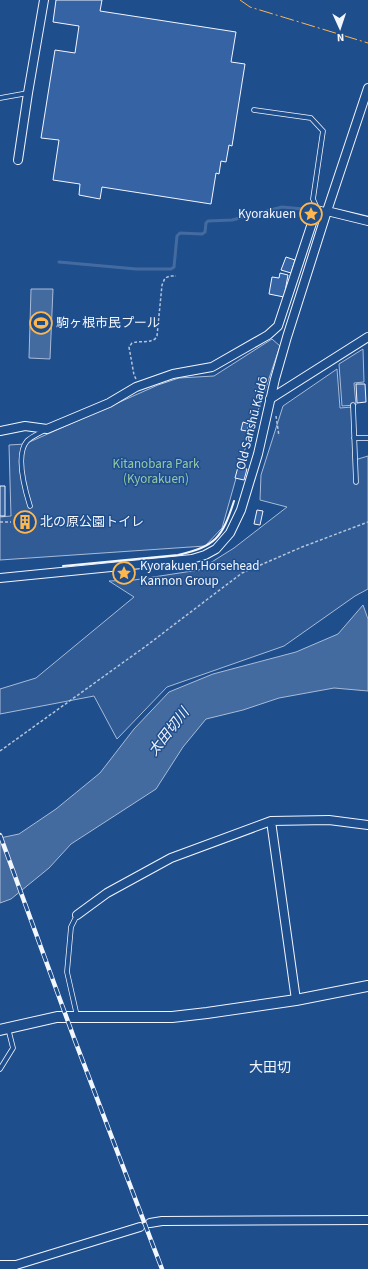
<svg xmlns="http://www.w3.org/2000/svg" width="368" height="1269" viewBox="0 0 368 1269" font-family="'Source Sans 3','Noto Sans JP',sans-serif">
	<rect width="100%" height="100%" fill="#1f4e8c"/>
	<path fill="#305b95" stroke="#a8bbd7" d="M 272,339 L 280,346 L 240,464 L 222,528 L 205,546 L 0,560 L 0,517 L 11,516 L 9,445 L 25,444 L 158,385 L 179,378 L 214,376 Z
		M 363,349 L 364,382 L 354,383 L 356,405 L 342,406 L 339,364 Z
		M 337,369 L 340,408 L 352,407 L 355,460 L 368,456 L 368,589 L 355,596 L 284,646 L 167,687 L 117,739 L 94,696 L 0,714 L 0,689 L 36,678 L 134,597 L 109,581 L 134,580 L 199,570 L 234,548 L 287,507 L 260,500 L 261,475 L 283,406 Z"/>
	<path fill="#446ba0" stroke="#a8bbd7" d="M 31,289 L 53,289 L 50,359 L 29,358 Z
		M 363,605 L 368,619 L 368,691 L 334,688 L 279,698 L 243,710 L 206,719 L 183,747 L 156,789 L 71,844 L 49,868 L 11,899 L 0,903 L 0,838 L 19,834 L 56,809 L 100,773 L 134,729 L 169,692 L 213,674 L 296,652 L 338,634 Z"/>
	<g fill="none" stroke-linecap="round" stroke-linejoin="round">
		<path stroke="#446ba0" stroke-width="3" d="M 59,262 L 136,269 L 171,269 L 174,267 L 177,236 L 180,233 L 202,234 L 205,232 L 206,223 L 208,221 L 232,220 L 282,207 L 303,209"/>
	</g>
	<path fill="#3563a3" stroke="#f2f6ff" d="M 56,0 L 102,0 L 100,11 L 236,32 L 231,62 L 245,64 L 232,146 L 229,145 L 226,162 L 221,161 L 219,174 L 216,173 L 211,204 L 102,187 L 100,199 L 79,195 L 80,184 L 53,180 L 59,140 L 41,138 L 55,50 L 75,53 L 79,26 L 53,22 Z
		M 286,257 L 295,260 L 291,273 L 281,270 Z
		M 280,273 L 288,275 L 284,297 L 269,294 L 272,277 L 279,278 Z
		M 356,384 L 365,384 L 366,402 L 357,403 Z
		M 243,422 L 249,424 L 247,431 L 241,430 Z
		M 238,467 L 247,469 L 244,480 L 235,478 Z
		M 0,486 L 5,486 L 5,516 L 0,516 Z
		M 257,510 L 263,511 L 260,525 L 254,524 Z
		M 20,517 L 31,519 L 29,527 L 19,525 Z"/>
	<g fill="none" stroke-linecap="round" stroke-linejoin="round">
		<g stroke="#f2f6ff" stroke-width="5.5">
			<path id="service" d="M 0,98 L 28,93
				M 254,110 L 311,118 L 323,131 L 313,199 L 317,208 L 325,210
				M 353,405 L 356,482
				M 354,438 L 368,438
				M 30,506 C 25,490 15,455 27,441 C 32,436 41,433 46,429
				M 77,915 L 71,927 L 67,972 L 77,1016
				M 0,1069 L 13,1048 L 8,1028"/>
		</g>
		<g stroke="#f2f6ff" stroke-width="10">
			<path id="minor" d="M 18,160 L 28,93 L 44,0
				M 270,399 L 368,337
				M 0,431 L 25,426 L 47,429 L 109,403 L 136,387 L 173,374 L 212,367 L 268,335 L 278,326 L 314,217 L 327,211 L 368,221
				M 0,578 L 192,559 L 205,555 L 216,549 L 230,533 L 241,510 L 258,454 L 275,379 L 287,337 L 327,211 L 368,88
				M 271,821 L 296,1000
				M 77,915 L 107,893 L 171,858 L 271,821 L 329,820 L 368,825
				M 150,1223 L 162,1221 L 368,1220
				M 0,1265 L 16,1265 L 140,1227"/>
		</g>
		<g stroke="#f2f6ff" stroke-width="12">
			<path id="tertiary" d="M 0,1030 L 57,1017 L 172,1017 L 207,1013 L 296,1000 L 368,986"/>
		</g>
		<path stroke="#b3c4dc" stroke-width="1.5" stroke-dasharray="3 2" stroke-linecap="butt" d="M 136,379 L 134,375 L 129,347 L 132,343 C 141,340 146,344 155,339 L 157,336 L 162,285 L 165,278 L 170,276 L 176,276
			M 276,416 L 279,436
			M 249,420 L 259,410
			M 0,522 L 11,522
			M 0,751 L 146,646 L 242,573 L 302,547 L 368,522"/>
		<use href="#service" stroke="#1f4e8c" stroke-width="4"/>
		<use href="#minor" stroke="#1f4e8c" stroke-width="8"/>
		<use href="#tertiary" stroke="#1f4e8c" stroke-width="10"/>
		<g stroke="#f2f6ff" stroke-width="4.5">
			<path id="rail" d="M 0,835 L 74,1038 L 162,1269"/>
		</g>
		<use href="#rail" stroke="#1f4e8c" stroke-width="3" stroke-dasharray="9" stroke-linecap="butt"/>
		<path stroke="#f2f6ff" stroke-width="2" d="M 63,566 L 178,555 C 216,546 222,538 234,501"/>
		<path stroke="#ffb74d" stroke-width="1" stroke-dasharray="14 3 2 3" stroke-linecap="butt" d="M 240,0 L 250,7 L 368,43"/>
	</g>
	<defs>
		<g id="sight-ring" transform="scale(1.15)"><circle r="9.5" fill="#1f4e8c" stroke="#ffb74d" stroke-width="1.5"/><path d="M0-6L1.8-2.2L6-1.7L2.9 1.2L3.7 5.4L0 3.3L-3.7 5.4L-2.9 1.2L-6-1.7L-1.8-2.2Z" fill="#ffb74d"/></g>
		<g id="stadium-ring" transform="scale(1.15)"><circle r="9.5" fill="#1f4e8c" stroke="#ffb74d" stroke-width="1.5"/><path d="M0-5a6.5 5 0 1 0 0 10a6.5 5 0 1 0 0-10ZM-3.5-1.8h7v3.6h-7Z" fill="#ffb74d"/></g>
		<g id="building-ring" transform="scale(1.15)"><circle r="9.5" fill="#1f4e8c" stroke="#ffb74d" stroke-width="1.5"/><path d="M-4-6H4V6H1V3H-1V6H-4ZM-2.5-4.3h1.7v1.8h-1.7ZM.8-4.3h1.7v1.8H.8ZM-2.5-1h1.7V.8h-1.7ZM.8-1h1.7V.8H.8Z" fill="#ffb74d"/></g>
	</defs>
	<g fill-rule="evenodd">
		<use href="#sight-ring" x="311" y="214"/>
		<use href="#stadium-ring" x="41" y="323"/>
		<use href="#building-ring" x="25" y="522"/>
		<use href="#sight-ring" x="124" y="573"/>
	</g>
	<g text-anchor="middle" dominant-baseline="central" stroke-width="3" stroke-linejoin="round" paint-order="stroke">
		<g font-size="13" fill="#f2f6ff" stroke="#1f4e8c" text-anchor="start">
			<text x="296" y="214" text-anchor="end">Kyorakuen</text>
			<text x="56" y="323">駒ヶ根市民プール</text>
			<text x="40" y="522">北の原公園トイレ</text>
			<text x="140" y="566">Kyorakuen Horsehead<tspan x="140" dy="15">Kannon Group</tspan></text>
		</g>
		<g font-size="13" fill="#f2f6ff" stroke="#1f4e8c">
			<text transform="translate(252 423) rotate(-76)">Old Sanshū Kaidō</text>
		</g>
		<g font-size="13" fill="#97c8a6" stroke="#1f4e8c">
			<text x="156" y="464">Kitanobara Park<tspan x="156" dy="15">(Kyorakuen)</tspan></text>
		</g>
		<g font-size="14" font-style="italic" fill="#f2f6ff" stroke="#1f4e8c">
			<text transform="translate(169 732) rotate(-52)">太田切川</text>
		</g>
		<g font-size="14" fill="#f2f6ff" stroke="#1f4e8c">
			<text x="270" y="1068">大田切</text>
		</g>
	</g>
	<g transform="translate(340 28) rotate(177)" stroke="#1f4e8c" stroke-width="3" paint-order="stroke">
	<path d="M0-3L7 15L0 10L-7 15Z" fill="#f2f6ff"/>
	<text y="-6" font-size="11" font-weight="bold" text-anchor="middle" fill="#f2f6ff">N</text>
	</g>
</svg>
